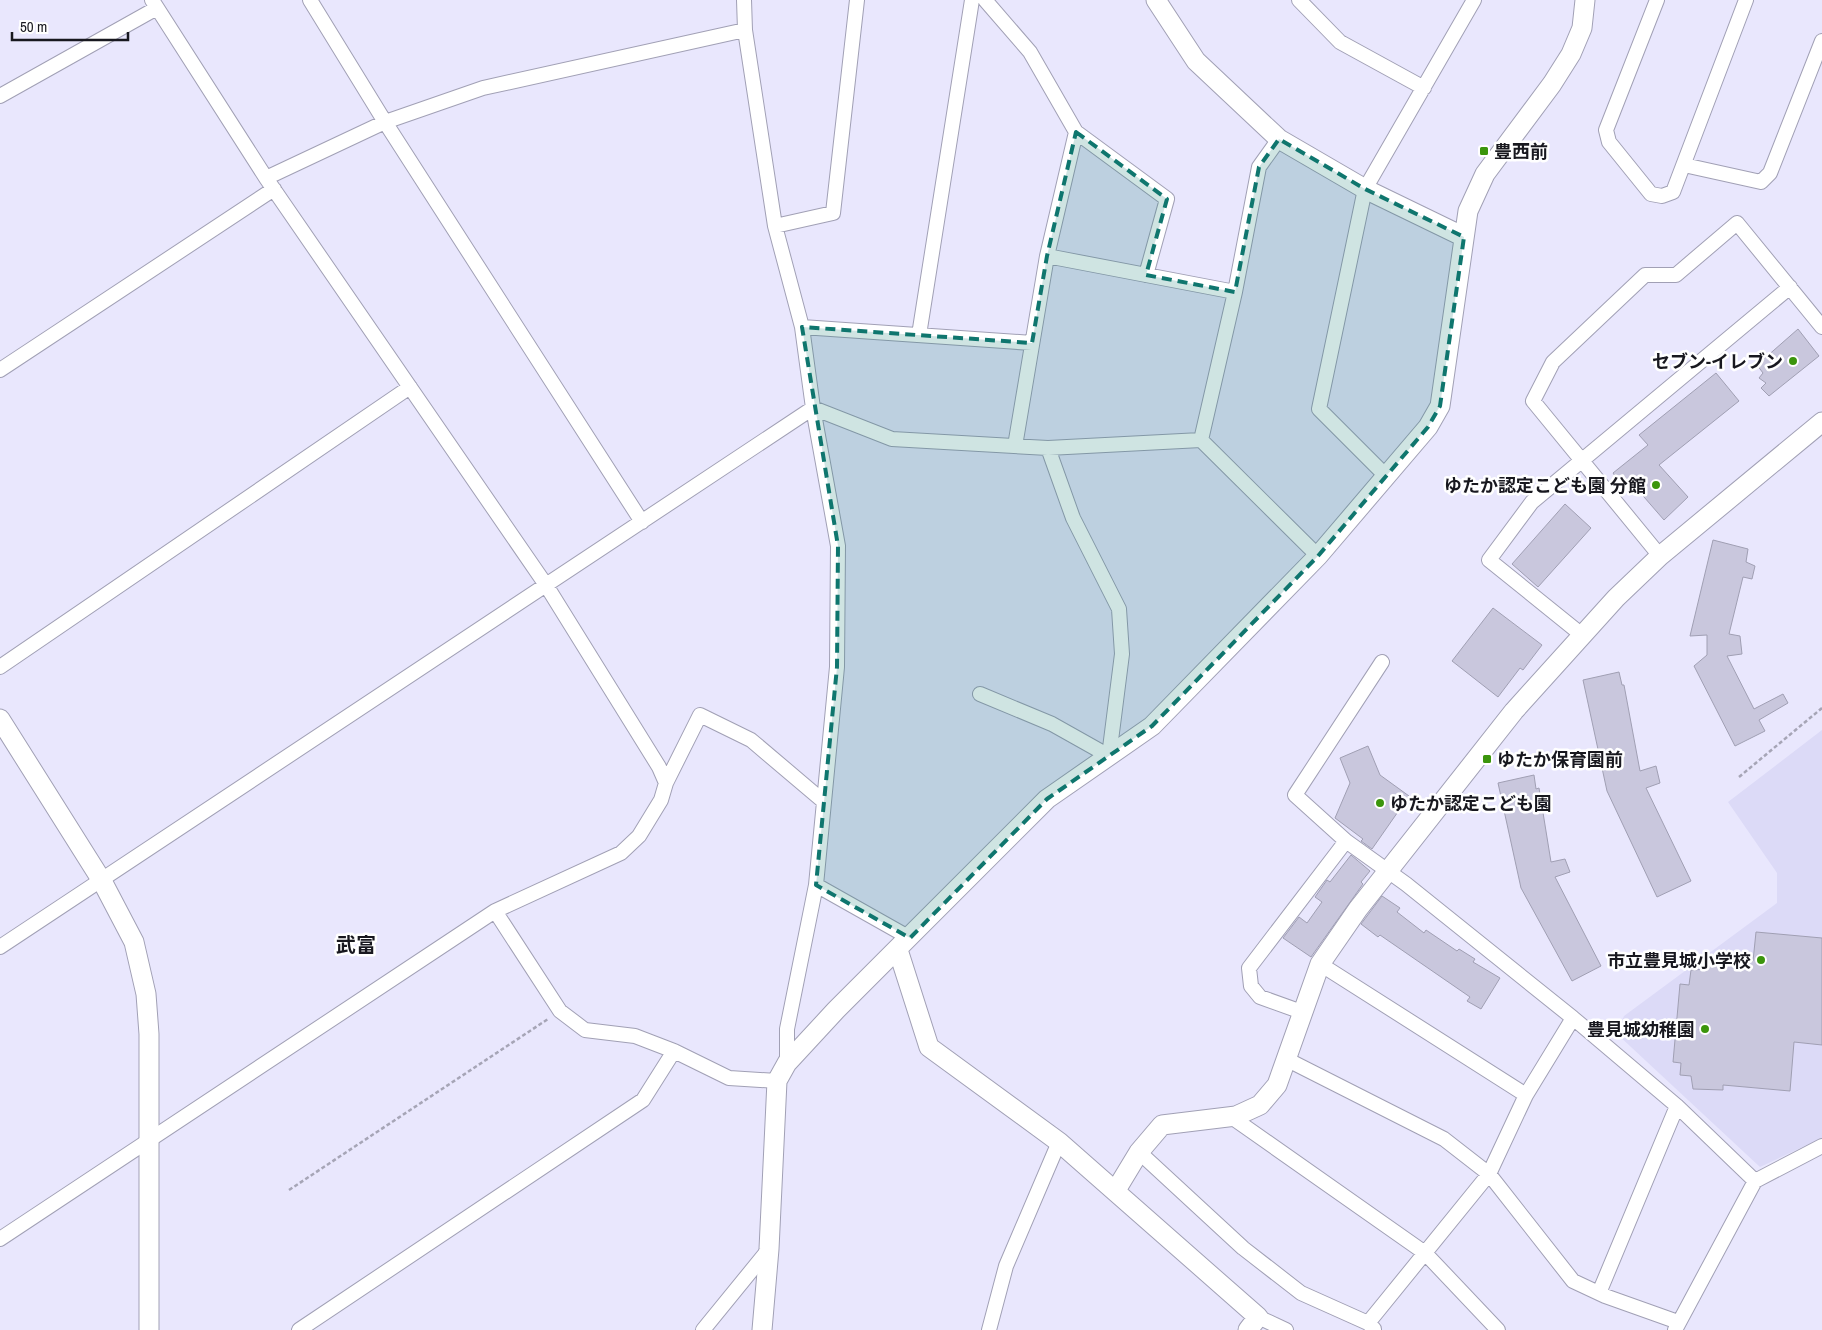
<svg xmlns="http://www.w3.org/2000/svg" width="1822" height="1330" viewBox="0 0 1822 1330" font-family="'Archivo Narrow','Noto Sans JP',sans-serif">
	<rect width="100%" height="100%" fill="#e9e7fd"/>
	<path fill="#dcdaf7" d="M 1822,730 L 1822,1138 L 1760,1167 L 1617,1034 L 1624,1016 L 1777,903 L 1777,873 L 1728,802 Z"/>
	<path fill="#c9c7dd" stroke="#a09fb3" d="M 1798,329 L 1819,356 L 1769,396 L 1761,388 L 1766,383 L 1759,378 L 1763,373 L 1757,365 Z
		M 1716,373 L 1739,401 L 1659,465 L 1688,497 L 1664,520 L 1631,482 L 1624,489 L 1613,473 L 1648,445 L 1639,435 Z
		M 1565,504 L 1591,528 L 1538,587 L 1512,564 Z
		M 1713,540 L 1748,549 L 1746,562 L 1755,566 L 1752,579 L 1743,577 L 1729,634 L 1740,636 L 1742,654 L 1727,656 L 1754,709 L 1783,694 L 1788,703 L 1759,720 L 1765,731 L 1735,746 L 1694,666 L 1707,655 L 1707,635 L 1690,636 Z
		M 1493,608 L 1542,645 L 1523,670 L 1520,668 L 1498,697 L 1452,661 Z
		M 1619,672 L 1622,685 L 1624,685 L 1640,771 L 1656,766 L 1660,783 L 1646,788 L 1691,881 L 1657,897 L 1607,791 L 1583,680 Z
		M 1368,746 L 1380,775 L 1409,796 L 1372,849 L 1361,841 L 1363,839 L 1335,818 L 1350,783 L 1340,758 Z
		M 1534,775 L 1536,789 L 1539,788 L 1551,862 L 1565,859 L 1570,872 L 1555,877 L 1601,966 L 1572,981 L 1521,888 L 1498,783 Z
		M 1351,855 L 1370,871 L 1361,882 L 1363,884 L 1311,957 L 1283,938 L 1299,917 L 1307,923 L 1322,902 L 1315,897 L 1327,880 L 1330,882 Z
		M 1382,896 L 1400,908 L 1397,912 L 1424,933 L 1426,930 L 1457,951 L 1459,949 L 1475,959 L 1473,962 L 1500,978 L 1481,1009 L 1467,1001 L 1470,997 L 1380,935 L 1378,937 L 1361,924 Z
		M 1756,932 L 1822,938 L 1822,1045 L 1794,1042 L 1790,1091 L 1723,1085 L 1723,1090 L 1693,1089 L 1691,1076 L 1680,1075 L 1681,1063 L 1673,1062 L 1680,984 L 1689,985 L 1691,970 L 1708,969 L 1710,958 L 1753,961 Z"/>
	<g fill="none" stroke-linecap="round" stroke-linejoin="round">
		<g stroke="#a1a0b5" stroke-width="16">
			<path id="street" d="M 310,0 L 385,122 L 642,522
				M 744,0 L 745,30 L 775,226 L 802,327 L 813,408 L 838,546 L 837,667 L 816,885 L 787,1029 L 787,1063
				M 985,0 L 1030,52 L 1076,132 L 1167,199 L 1146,275
				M 1299,0 L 1340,42 L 1424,88
				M 1657,0 L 1606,130 L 1609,142 L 1651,194 L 1662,196 L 1673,192 L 1746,0
				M 0,96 L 157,8
				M 1684,165 L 1761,182 L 1770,173 L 1822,41
				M 266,178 L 385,122 L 483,88 L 745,30
				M 775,226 L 833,213 L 857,0
				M 1047,256 L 1235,292
				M 802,327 L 1032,343
				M 919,335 L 972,0
				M 0,370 L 274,189
				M 813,408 L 892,439 L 1048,448 L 1201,440 L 1318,556
				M 1201,440 L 1235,292 L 1259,167 L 1279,139
				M 1015,446 L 1047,256 L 1076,132
				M 1386,476 L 1319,409 L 1365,189 L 1474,0
				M 1660,556 L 1533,401 L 1553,362 L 1645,275 L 1676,275 L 1737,223 L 1822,327
				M 1582,635 L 1489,560 L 1532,502 L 1790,287
				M 1382,662 L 1295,795 L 1346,841 L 1406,884 L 1573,1018 L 1677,1106 L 1755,1181
				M 0,667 L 410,387
				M 980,694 L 1052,724 L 1109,756 L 1122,654 L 1119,609 L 1073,518 L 1048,448
				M 666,783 L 700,715 L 751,740 L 823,801
				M 816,885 L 910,938
				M 495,911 L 560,1011 L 585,1030 L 635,1036 L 674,1051 L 729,1078 L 777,1081
				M 0,947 L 813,408
				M 1320,964 L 1526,1095
				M 1302,1012 L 1260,997 L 1251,986 L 1249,968 L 1346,841
				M 1286,1059 L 1444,1139 L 1489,1174 L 1573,1281 L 1605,1296 L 1678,1322
				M 1230,1116 L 1425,1253 L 1498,1330
				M 1139,1152 L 1243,1248 L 1301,1293 L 1368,1323 L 1374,1329
				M 0,1239 L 495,911 L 621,853 L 639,836 L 661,800 L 666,783 L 659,767 L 546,585 L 266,178 L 152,0
				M 1599,1293 L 1677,1106
				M 1258,1317 L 1286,1330
				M 1368,1323 L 1489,1174 L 1526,1095 L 1573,1018
				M 299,1330 L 643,1100 L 674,1051
				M 703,1330 L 769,1249
				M 989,1330 L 1006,1266 L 1059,1142
				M 1675,1330 L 1755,1181 L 1822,1146"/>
		</g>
		<g stroke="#a1a0b5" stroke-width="21">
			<path id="secondary" d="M 1156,0 L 1196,61 L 1279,139 L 1365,189 L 1464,237
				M 0,719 L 102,881 L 134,942 L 146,994 L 149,1034 L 149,1330
				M 898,950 L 929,1047 L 1059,1142 L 1258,1317 L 1248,1330
				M 1116,1190 L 1139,1152 L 1162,1125 L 1236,1116 L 1260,1105 L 1277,1085 L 1320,964 L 1358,909 L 1514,711 L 1616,598 L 1660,556 L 1822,422
				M 762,1330 L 769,1249 L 777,1081 L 787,1063 L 836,1010 L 1047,799 L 1152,726 L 1318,556 L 1428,427 L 1440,406 L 1468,211 L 1485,174 L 1552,84 L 1571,54 L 1582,28 L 1585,0"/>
		</g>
		<path stroke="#a6a5b6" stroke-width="2.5" stroke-dasharray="4 2.5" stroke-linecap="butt" d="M 1739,777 L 1822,708
			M 289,1190 L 548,1019"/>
		<use href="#street" stroke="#fff" stroke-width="14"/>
		<use href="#secondary" stroke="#fff" stroke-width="19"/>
	</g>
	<path fill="#0f766e" fill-opacity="0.2" stroke="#0f766e" stroke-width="4" stroke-dasharray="10 6" stroke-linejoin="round" d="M 1076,132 L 1167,199 L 1146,275 L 1235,292 L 1259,167 L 1279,139 L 1365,189 L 1464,237 L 1440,406 L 1428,427 L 1318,556 L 1152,726 L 1047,799 L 910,938 L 816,885 L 837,667 L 838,546 L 802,327 L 1032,343 L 1047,256 Z"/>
	<g fill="#3b950c" stroke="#fff" stroke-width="2">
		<rect x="1479" y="146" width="10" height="10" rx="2.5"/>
		<circle cx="1793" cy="361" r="5"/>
		<circle cx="1656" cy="485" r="5"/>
		<rect x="1482" y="754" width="10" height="10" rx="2.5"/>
		<circle cx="1380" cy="803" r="5"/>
		<circle cx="1761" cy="960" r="5"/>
		<circle cx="1705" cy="1029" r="5"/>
	</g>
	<g text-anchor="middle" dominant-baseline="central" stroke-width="5" stroke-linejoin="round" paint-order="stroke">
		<g font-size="18" font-weight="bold" fill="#18181f" stroke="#fff" text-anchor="end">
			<text x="1494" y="151" text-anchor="start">豊西前</text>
			<text x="1783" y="361">セブン-イレブン</text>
			<text x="1646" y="485">ゆたか認定こども園 分館</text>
			<text x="1497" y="759" text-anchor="start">ゆたか保育園前</text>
			<text x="1390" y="803" text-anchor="start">ゆたか認定こども園</text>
			<text x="1751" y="960">市立豊見城小学校</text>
			<text x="1695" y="1029">豊見城幼稚園</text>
		</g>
		<g font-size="20" font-weight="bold" fill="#18181f" stroke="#fff">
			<text x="356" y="944">武富</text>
		</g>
	</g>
	<path d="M12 32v8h116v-8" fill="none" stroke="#18181f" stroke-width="2.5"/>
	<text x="20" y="32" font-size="15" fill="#18181f" stroke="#ffffff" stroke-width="4" paint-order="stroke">50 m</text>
</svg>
